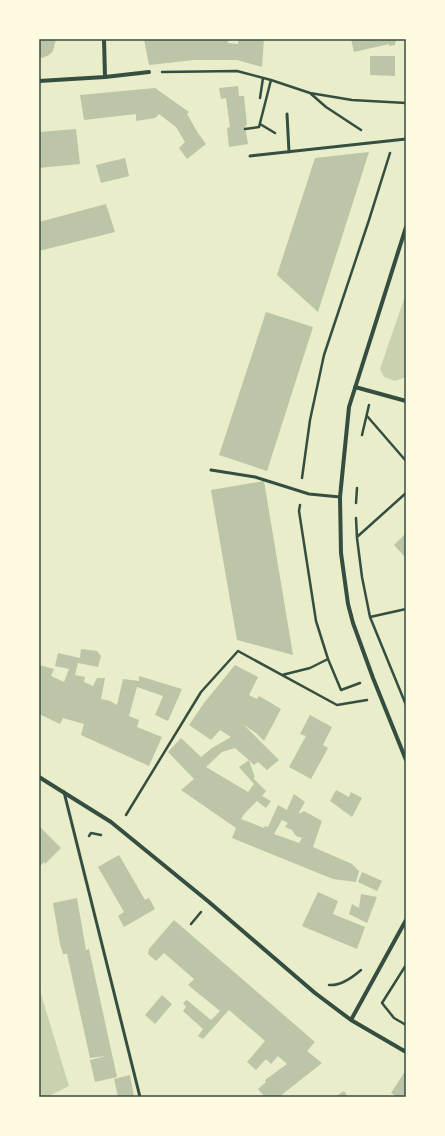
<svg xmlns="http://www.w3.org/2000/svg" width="445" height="1136" viewBox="0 0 445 1136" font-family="'Roboto Serif',serif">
	<rect width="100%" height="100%" fill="#e9edc9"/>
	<path fill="#cad2ad" d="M 406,293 L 406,377 L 395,381 L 384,377 L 380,369 Z
		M 40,991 L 69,1086 L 47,1097 L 39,1097 L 39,992 Z"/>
	<path fill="#bcc5a7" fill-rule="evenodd" d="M 39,39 L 56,39 L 53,51 L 49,55 L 42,58 L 39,58 Z
		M 144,39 L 228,39 L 228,43 L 238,44 L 238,39 L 264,39 L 262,67 L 237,60 L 194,60 L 149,65 Z
		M 351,39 L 395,39 L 396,42 L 395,43 L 395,45 L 389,46 L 389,44 L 354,52 Z
		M 370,56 L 395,56 L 395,76 L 370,75 Z
		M 238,86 L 239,96 L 244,96 L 247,125 L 245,126 L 248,144 L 229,147 L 227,128 L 230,127 L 226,98 L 221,99 L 219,88 Z
		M 155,88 L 189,112 L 187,114 L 198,133 L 206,144 L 187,159 L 179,148 L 185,142 L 176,127 L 159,114 L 155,118 L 136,121 L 136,114 L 84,120 L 80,95 Z
		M 76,129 L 80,164 L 39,168 L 39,132 Z
		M 369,152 L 318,312 L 277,275 L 315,158 Z
		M 125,158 L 129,176 L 101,183 L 96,165 Z
		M 106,204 L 115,232 L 39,251 L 39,222 Z
		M 266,312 L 313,327 L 267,471 L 219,455 Z
		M 264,481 L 293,655 L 237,640 L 211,490 Z
		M 406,533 L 406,558 L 394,545 Z
		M 81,649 L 97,651 L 101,656 L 98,667 L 78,663 L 75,675 L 85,677 L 84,682 L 93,686 L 97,678 L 105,678 L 101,699 L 110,701 L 117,705 L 123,679 L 139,681 L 139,676 L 182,689 L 168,721 L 155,715 L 163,696 L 137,687 L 129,716 L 139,720 L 137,727 L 162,737 L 149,766 L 81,735 L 84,724 L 63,718 L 60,724 L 39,714 L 39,665 L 54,669 L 51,676 L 64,682 L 69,669 L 55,666 L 58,653 L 80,658 Z
		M 235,665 L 258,677 L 249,695 L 257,699 L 259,696 L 281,709 L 264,741 L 256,733 L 244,725 L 279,760 L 267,770 L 258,762 L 254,765 L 249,760 L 255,778 L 253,778 L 266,791 L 262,796 L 271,801 L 266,808 L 257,801 L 244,814 L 241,819 L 264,828 L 265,826 L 268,827 L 278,805 L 287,810 L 294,794 L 305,802 L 298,814 L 304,811 L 322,821 L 313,847 L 352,864 L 359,871 L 356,882 L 333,879 L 232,838 L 236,828 L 181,790 L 194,779 L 168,752 L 181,738 L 201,757 L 212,748 L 231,737 L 220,730 L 211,740 L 189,725 L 204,703 ZM 235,748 L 249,760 L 239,767 L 254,784 L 248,792 L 206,767 L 222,752 ZM 282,820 L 288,823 L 285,827 L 292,830 L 296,836 L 302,838 L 299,843 L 274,834 Z
		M 310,715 L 332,727 L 323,745 L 328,748 L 311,779 L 289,767 L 306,736 L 300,734 Z
		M 336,790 L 349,797 L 351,792 L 362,798 L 352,817 L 330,801 Z
		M 39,826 L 61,848 L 45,864 L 44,862 L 39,867 Z
		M 119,855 L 145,900 L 149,898 L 155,909 L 124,927 L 118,916 L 124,912 L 98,867 Z
		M 362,872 L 382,881 L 377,891 L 358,882 Z
		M 318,892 L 338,901 L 333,914 L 365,927 L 357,949 L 302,926 Z
		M 361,894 L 377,897 L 367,923 L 349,914 L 352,904 L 359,908 Z
		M 77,898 L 86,950 L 89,949 L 117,1077 L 95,1082 L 90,1060 L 106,1056 L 90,1058 L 67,954 L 63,954 L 60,944 L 53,903 Z
		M 174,920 L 315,1042 L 307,1051 L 322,1063 L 279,1097 L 265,1097 L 258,1089 L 266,1082 L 265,1080 L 287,1064 L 278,1056 L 271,1064 L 266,1059 L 256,1070 L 247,1062 L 265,1041 L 229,1010 L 203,1039 L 198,1036 L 203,1029 L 183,1011 L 186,1007 L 183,1003 L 187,1000 L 211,1020 L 220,1011 L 188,985 L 194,979 L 164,953 L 156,961 L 148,954 L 149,949 Z
		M 162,995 L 172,1004 L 155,1024 L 145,1015 Z
		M 404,1073 L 406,1074 L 406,1097 L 398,1097 L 391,1093 Z
		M 130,1075 L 134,1097 L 118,1097 L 114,1079 Z
		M 344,1091 L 348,1097 L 335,1097 Z"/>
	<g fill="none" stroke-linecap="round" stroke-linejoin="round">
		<path stroke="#344e41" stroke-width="2.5" d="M 162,72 L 237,71 L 271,80 L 310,93 L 352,100 L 406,103
			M 310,93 L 326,107 L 361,130
			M 260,98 L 263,78
			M 260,124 L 275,133
			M 245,129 L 259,127 L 271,80
			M 367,416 L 406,461
			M 362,435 L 369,405
			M 302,478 L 310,420 L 324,355 L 369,220 L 390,153
			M 356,503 L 357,488
			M 300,505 L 299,511 L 316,621 L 328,659 L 341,690 L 360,683
			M 356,518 L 357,538 L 362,577 L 370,617 L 406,705
			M 357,537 L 406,493
			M 370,617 L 406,609
			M 282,675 L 310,668 L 328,659
			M 126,815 L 201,692 L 238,651 L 337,705 L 367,700
			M 89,836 L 91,833 L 101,835
			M 191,924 L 201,912
			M 406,965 L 382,1003 L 394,1018 L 406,1025
			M 329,985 C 340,986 353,977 361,970"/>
		<path stroke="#344e41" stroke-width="3" d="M 287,114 L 289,152
			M 250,156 L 406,139
			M 211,470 L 255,477 L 309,494 L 340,497
			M 64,792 L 140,1097"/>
		<path stroke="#344e41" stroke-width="4" d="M 105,77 L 149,72
			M 39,81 L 105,77 L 104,39
			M 406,227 L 349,407 L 340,497 L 341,553 L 348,604 L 353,623 L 373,678 L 406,760
			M 355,387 L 406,401
			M 39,777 L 111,822 L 209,902 L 315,993 L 351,1020 L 406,1052
			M 351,1020 L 406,920"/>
	</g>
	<rect width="445" height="1136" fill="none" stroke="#fefae0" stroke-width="80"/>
	<rect x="40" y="40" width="365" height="1056" fill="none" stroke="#344e41" stroke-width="1.5"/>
</svg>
